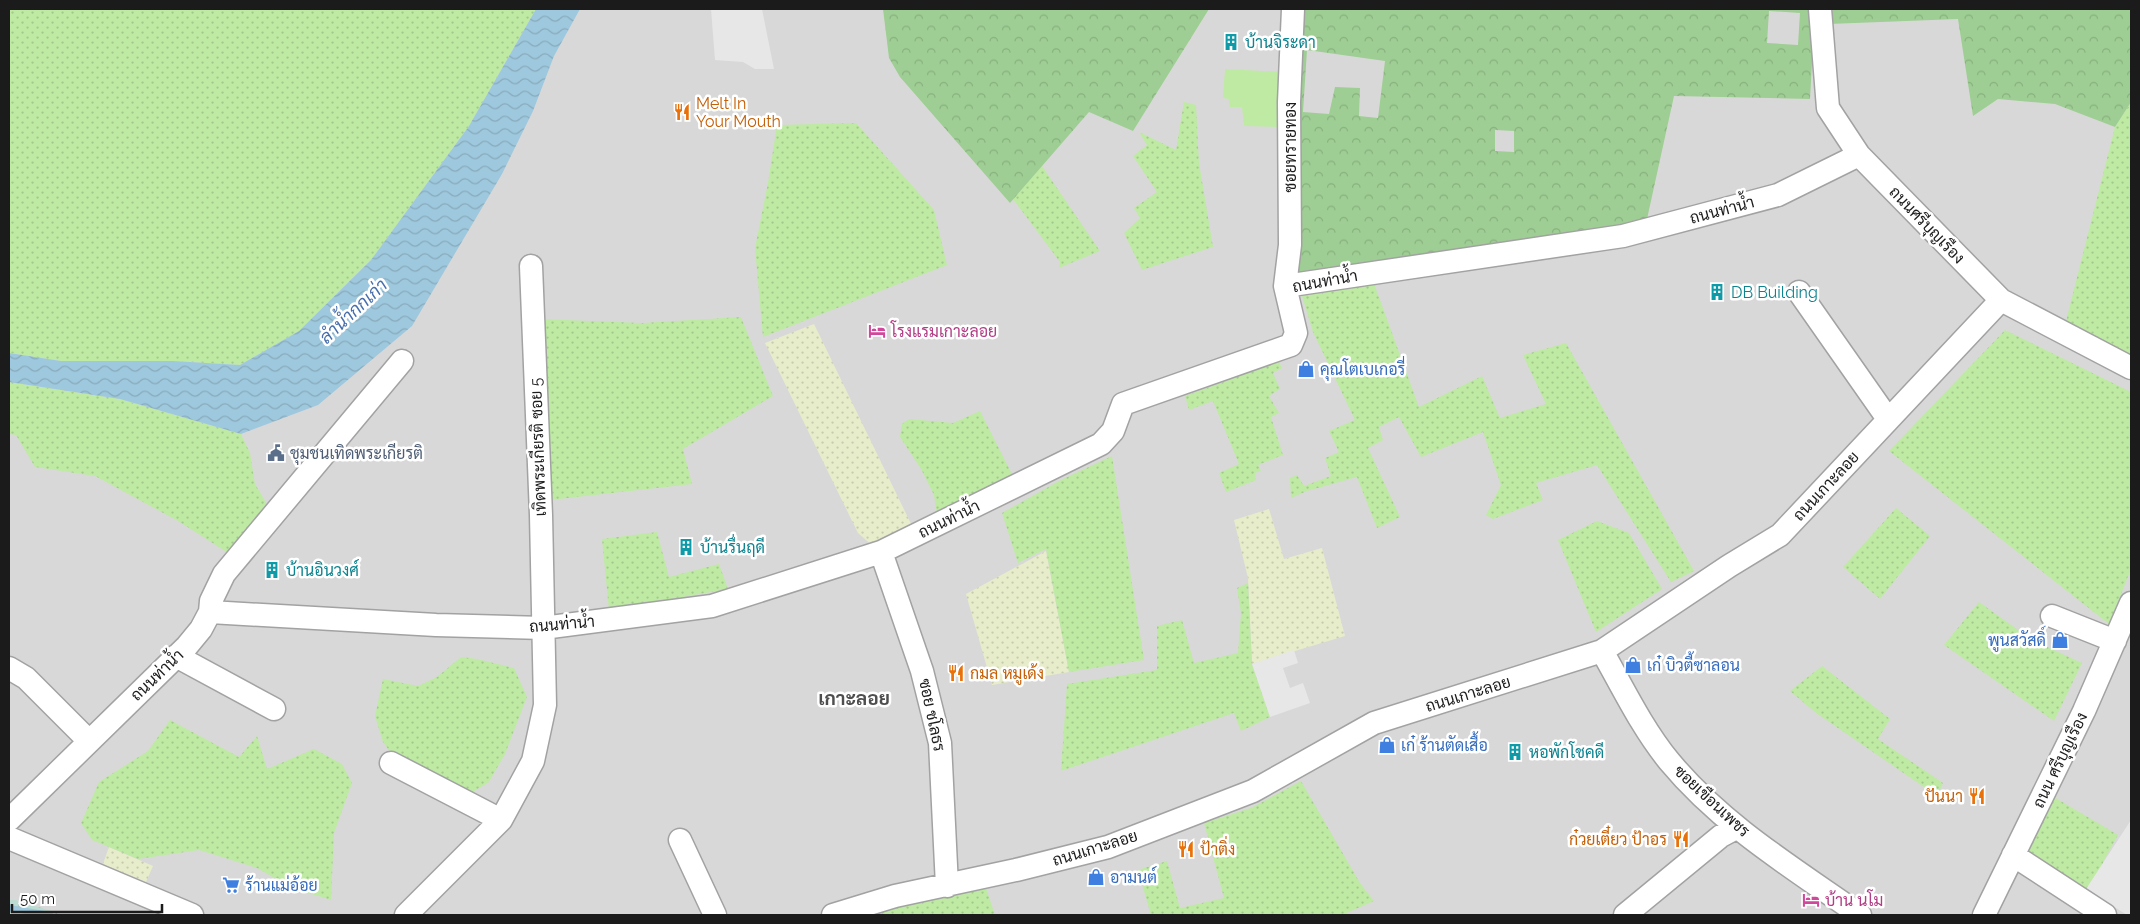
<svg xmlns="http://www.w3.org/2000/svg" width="2140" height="924" viewBox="0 0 2140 924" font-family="Raleway,Sarabun,sans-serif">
	<defs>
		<pattern id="farmland-dots" width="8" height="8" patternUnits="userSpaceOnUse" patternTransform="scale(1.25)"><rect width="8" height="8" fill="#e7edca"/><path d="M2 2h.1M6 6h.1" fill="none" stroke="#c6cbad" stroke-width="1.8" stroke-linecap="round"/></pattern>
		<pattern id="grass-dots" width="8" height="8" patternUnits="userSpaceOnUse" patternTransform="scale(1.25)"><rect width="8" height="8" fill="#beeaa3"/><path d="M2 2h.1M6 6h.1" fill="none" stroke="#a3c88c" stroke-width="1.8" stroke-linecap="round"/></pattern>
		<pattern id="forest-crowns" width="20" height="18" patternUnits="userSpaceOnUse" patternTransform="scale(1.25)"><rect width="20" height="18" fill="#9ece93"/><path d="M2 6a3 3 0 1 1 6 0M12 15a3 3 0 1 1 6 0" fill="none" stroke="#88b07e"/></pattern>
		<pattern id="wetland-marsh" width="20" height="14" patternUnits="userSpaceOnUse" patternTransform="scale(1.25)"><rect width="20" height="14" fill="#bcdcd1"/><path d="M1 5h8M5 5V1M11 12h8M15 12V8" fill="none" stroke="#a1bcb3"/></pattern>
		<pattern id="water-waves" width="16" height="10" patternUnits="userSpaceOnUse" patternTransform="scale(1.25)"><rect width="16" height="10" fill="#9ec8dd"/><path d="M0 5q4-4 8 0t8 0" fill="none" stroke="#88abbd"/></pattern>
	</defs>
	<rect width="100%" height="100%" fill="#edeae0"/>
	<path fill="#d9d8d8" d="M 9,9 L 2131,9 L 2131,915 L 9,915 Z"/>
	<path fill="url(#farmland-dots)" d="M 814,324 L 913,528 L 874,547 L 858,533 L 765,343 Z
		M 1269,509 L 1284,559 L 1322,548 L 1345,636 L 1252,664 L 1248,578 L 1234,520 Z
		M 1046,551 L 1069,672 L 992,685 L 966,594 Z
		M 109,847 L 153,866 L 146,882 L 103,864 Z"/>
	<path fill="url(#grass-dots)" d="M 9,9 L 536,9 L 469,126 L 371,260 L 299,331 L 240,365 L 173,361 L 61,361 L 9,353 Z
		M 1184,102 L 1196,105 L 1199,163 L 1213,247 L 1142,270 L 1124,233 L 1140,218 L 1134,208 L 1157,192 L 1133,156 L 1147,145 L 1139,132 L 1176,150 Z
		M 2131,102 L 2131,368 L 2063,333 L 2115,127 Z
		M 856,123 L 934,210 L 947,265 L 763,337 L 755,248 L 768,183 L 777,125 Z
		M 1042,166 L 1100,251 L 1059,268 L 1060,262 L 1013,199 Z
		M 1372,278 L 1419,407 L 1482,376 L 1500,418 L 1546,404 L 1523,355 L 1566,343 L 1694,571 L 1671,582 L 1597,465 L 1536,483 L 1543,500 L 1493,519 L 1486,515 L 1501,485 L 1483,432 L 1421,457 L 1399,417 L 1379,427 L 1383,440 L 1368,448 L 1400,517 L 1377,528 L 1357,477 L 1307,491 L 1291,498 L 1290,478 L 1297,475 L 1304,486 L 1331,476 L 1325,458 L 1339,452 L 1329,431 L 1355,420 L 1313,332 L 1300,289 Z
		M 741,317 L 773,396 L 683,449 L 692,484 L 550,500 L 539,319 L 642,323 Z
		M 2005,330 L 2131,392 L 2131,569 L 2109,624 L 1889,451 Z
		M 1279,362 L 1282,368 L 1273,373 L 1280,389 L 1269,396 L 1279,413 L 1271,417 L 1283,455 L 1258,465 L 1261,471 L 1255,473 L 1256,480 L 1226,492 L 1219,473 L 1239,464 L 1213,401 L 1189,410 L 1185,396 Z
		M 9,382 L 120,399 L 241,434 L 250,453 L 255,484 L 274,516 L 236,558 L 178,521 L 95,476 L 35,467 L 16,435 L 9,434 Z
		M 980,411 L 1015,480 L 937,514 L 934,495 L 921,469 L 900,437 L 902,424 L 909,419 L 953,423 Z
		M 1112,456 L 1144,660 L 1069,672 L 1046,549 L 1018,563 L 1002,513 L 1059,481 Z
		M 1896,508 L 1930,536 L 1880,599 L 1843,567 Z
		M 1597,521 L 1629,533 L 1662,589 L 1596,632 L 1558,540 Z
		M 657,532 L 669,577 L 719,564 L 728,589 L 609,610 L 602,539 Z
		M 1248,583 L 1252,664 L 1270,717 L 1241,731 L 1234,713 L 1061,771 L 1067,684 L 1157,670 L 1157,626 L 1182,620 L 1194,663 L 1238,653 L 1241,613 L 1237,588 Z
		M 1979,602 L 2032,640 L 2082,663 L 2054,721 L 1944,645 Z
		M 461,657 L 477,659 L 514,668 L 527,697 L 505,754 L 489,782 L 461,799 L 407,775 L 383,742 L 375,716 L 383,679 L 418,686 L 437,677 Z
		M 1822,666 L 1890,719 L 1878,739 L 1943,783 L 1937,796 L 1816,713 L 1790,691 Z
		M 170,720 L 239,757 L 257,736 L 267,769 L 314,749 L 342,764 L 352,783 L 334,833 L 331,900 L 292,888 L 257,868 L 199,850 L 138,859 L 92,840 L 81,823 L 99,782 L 148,751 Z
		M 1301,781 L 1360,883 L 1374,901 L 1342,915 L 1151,915 L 1138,870 L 1167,861 L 1180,908 L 1224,898 L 1204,823 L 1251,808 Z
		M 2054,797 L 2118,835 L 2103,862 L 2131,915 L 2128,915 L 2022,850 Z
		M 985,885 L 995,915 L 865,915 Z"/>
	<path fill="url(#forest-crowns)" fill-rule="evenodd" d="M 883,9 L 1209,9 L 1133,131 L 1089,112 L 1010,203 L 900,77 L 889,58 Z
		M 1293,9 L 1815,9 L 1810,99 L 1674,96 L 1647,219 L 1591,240 L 1285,286 ZM 1769,11 L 1800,13 L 1798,45 L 1767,43 ZM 1307,50 L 1385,61 L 1378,118 L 1359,116 L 1360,88 L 1335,87 L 1329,114 L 1303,112 ZM 1495,130 L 1514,131 L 1514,152 L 1495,151 Z
		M 1833,9 L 2131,9 L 2131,102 L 2115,127 L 2055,104 L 1998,99 L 1973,116 L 1958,19 L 1829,24 Z"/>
	<path fill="url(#wetland-marsh)" d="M 9,900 L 16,900 L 64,915 L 9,915 Z"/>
	<path fill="#beeaa3" d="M 1225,69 L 1283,72 L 1281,127 L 1244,126 L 1242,107 L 1230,107 L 1229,99 L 1223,98 Z"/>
	<path fill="#e7e7e7" d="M 711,9 L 762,9 L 774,69 L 755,69 L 743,62 L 715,60 Z
		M 1294,650 L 1298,663 L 1283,668 L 1290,688 L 1303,683 L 1310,703 L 1270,717 L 1252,664 Z
		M 2131,820 L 2131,915 L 2127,915 L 2086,889 Z"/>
	<path fill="url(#water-waves)" d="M 536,9 L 580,9 L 554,56 L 533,111 L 502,174 L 412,326 L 318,405 L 241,434 L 120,399 L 9,382 L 9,353 L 61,361 L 173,361 L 240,365 L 299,331 L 371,260 L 469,126 Z"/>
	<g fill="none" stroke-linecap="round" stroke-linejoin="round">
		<path stroke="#9ec8dd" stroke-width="6" d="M 9,908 L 50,915"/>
		<g stroke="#a2a2a2" stroke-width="25">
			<path id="minor" d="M 1820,9 L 1828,108 L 1859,155 L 2001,300 L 2131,368
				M 1285,286 L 1623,236 L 1778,195 L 1859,155
				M 1799,292 L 1888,419
				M 881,552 L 922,671 L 940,743 L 947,886
				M 210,612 L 211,601 L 224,574 L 402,361
				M 2052,616 L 2115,641
				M 1602,651 C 1623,688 1642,728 1669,761 C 1722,825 1793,868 1860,915
				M 176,656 L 274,709
				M 9,668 L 26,678 L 89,741
				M 391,763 L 501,820
				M 9,820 L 187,646 L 201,629 L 210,612 L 436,625 L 543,628 L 712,606 L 881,552 L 1101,444 L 1113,431 L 1123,404 L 1291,345 L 1296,333 L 1285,286 L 1290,245 L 1289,102 L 1293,9
				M 9,838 L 192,915
				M 680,840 L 715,915
				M 2013,855 L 2105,915
				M 406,915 L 501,820 L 533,761 L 545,705 L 541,515 L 531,266
				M 833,915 L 895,896 L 1016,870 L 1108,847 L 1253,791 L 1374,723 L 1602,651 L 1729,566 L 1780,535 L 2001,300
				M 1625,915 L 1721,836 L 1736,828
				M 1984,915 L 2084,711 L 2131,603"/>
		</g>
		<use href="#minor" stroke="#fff" stroke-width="22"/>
	</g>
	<defs>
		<g id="building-bare" transform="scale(1.35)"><path d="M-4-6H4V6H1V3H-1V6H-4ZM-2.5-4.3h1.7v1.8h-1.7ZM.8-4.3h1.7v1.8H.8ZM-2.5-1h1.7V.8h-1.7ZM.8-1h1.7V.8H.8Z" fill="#0f9aa8" stroke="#fff" stroke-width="2.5" paint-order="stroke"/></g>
		<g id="restaurant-bare" transform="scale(1.35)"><path d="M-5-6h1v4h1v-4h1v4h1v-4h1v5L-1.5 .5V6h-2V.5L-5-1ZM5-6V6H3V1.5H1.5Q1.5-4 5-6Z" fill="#e8710a" stroke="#fff" stroke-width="2.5" paint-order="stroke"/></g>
		<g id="hotel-bare" transform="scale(1.35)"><path d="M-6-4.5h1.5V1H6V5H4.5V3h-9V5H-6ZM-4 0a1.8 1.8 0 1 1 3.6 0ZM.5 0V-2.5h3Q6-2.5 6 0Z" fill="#d1479c" stroke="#fff" stroke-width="2.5" paint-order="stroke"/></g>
		<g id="shop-bare" transform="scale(1.35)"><path d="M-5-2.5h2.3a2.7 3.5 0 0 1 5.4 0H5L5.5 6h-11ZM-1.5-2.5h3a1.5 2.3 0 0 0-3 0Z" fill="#3f7fe0" stroke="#fff" stroke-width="2.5" paint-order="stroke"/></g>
		<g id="civic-bare" transform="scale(1.35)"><path d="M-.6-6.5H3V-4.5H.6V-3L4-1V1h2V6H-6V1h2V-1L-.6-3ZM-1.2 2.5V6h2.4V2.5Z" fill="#5c6f8a" stroke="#fff" stroke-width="2.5" paint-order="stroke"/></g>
		<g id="supermarket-bare" transform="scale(1.35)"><path d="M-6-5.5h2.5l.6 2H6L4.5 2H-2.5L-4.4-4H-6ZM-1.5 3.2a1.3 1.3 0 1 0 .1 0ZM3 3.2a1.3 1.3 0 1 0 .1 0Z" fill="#3f7fe0" stroke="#fff" stroke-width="2.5" paint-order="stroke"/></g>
	</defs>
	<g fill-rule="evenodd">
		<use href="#building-bare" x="1231" y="42"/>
		<use href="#restaurant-bare" x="682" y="112"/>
		<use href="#building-bare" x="1717" y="292"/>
		<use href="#hotel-bare" x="877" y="331"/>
		<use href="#shop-bare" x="1306" y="369"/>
		<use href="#civic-bare" x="276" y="453"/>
		<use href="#building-bare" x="686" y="547"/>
		<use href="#building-bare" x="272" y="570"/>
		<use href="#shop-bare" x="2060" y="640"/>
		<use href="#shop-bare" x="1633" y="665"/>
		<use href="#restaurant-bare" x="956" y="673"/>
		<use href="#shop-bare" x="1387" y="745"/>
		<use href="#building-bare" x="1515" y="752"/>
		<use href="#restaurant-bare" x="1977" y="796"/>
		<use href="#restaurant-bare" x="1681" y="839"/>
		<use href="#restaurant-bare" x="1186" y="849"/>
		<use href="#shop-bare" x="1096" y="877"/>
		<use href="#supermarket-bare" x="231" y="885"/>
		<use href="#hotel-bare" x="1811" y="900"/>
	</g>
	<g text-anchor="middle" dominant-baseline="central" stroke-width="5" stroke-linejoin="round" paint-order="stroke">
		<g font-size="16" fill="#0d838f" stroke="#fff" text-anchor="start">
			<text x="1245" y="42">บ้านจิระดา</text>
			<text x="1731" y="292">DB Building</text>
			<text x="700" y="547">บ้านรื่นฤดี</text>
			<text x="286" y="570">บ้านอินวงศ์</text>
			<text x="1529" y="752">หอพักโชคดี</text>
		</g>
		<g font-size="16" fill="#c56008" stroke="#fff" text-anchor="start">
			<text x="696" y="103">Melt In<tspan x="696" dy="18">Your Mouth</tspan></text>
			<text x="970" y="673">กมล หมูเด้ง</text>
			<text x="1963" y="796" text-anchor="end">ปันนา</text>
			<text x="1667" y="839" text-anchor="end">ก๋วยเตี๋ยว ป้าอร</text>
			<text x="1200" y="849">ป้าติ่ง</text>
		</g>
		<g font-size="16" fill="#1b1b1b" stroke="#fff">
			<text transform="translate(1290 147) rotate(-90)">ซอยทรายทอง</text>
			<text transform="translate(1722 210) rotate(-15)">ถนนท่าน้ำ</text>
			<text transform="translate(1927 225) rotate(46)">ถนนศรีบุญเรือง</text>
			<text transform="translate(1325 281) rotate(-10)">ถนนท่าน้ำ</text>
			<text transform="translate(538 447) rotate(-92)">เทิดพระเกียรติ ซอย 5</text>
			<text transform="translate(1826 486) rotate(-47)">ถนนเกาะลอย</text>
			<text transform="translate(949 519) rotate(-26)">ถนนท่าน้ำ</text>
			<text transform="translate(562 624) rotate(-5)">ถนนท่าน้ำ</text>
			<text transform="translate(157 675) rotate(-44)">ถนนท่าน้ำ</text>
			<text transform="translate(1468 694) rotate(-17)">ถนนเกาะลอย</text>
			<text transform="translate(932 715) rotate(78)">ซอย ชโลธร</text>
			<text transform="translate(2060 760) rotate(-64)">ถนน ศรีบุญเรือง</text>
			<text transform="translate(1712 801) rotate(43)">ซอยเขือนเพชร</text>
			<text transform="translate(1095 848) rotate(-17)">ถนนเกาะลอย</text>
		</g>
		<g font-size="16" fill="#b23c85" stroke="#fff" text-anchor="start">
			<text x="891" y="331">โรงแรมเกาะลอย</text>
			<text x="1825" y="900">บ้าน นโม</text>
		</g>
		<g font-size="16" fill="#366cbe" stroke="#fff" text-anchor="start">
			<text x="1320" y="369">คุณโตเบเกอรี่</text>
			<text x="2046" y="640" text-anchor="end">พูนสวัสดิ์</text>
			<text x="1647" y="665">เก๋ บิวตี้ซาลอน</text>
			<text x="1401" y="745">เก๋ ร้านตัดเสื้อ</text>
			<text x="1110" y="877">อามนต์</text>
			<text x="245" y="885">ร้านแม่อ้อย</text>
		</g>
		<g font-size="16" fill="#4e5e75" stroke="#fff" text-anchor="start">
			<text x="290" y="453">ชุมชนเทิดพระเกียรติ</text>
		</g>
		<g font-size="18" font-style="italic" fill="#466eac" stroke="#fff">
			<text transform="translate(353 311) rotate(-43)">ลำน้ำกกเก่า</text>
		</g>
		<g font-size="19" font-weight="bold" fill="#4e4e4e" stroke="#fff">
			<text x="854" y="698">เกาะลอย</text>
		</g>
	</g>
	<rect width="2140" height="924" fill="none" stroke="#1b1b1b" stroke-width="20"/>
	<path d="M12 904v8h150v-8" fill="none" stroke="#1b1b1b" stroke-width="2.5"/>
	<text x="20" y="904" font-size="15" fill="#1b1b1b" stroke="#ffffff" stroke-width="4" paint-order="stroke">50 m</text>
</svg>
